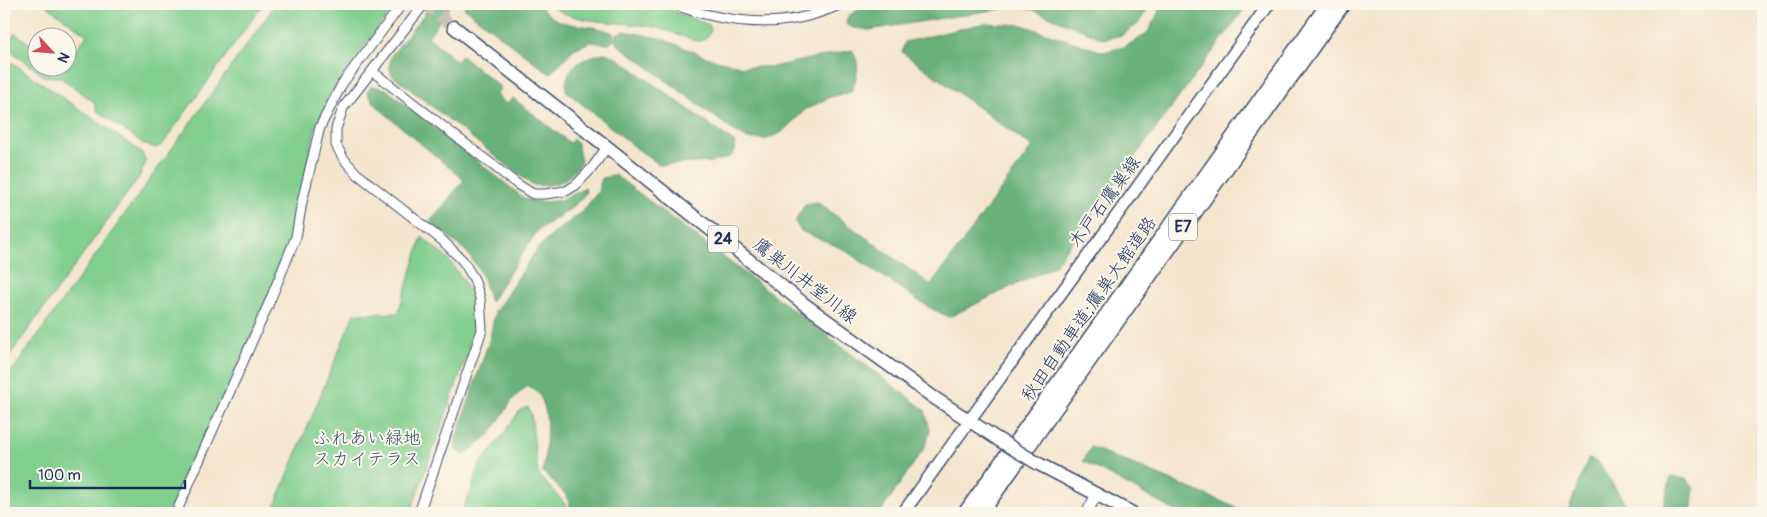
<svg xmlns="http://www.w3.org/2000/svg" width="1767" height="517" viewBox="0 0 1767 517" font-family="Pangolin,'Klee One',sans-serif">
	<rect width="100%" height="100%" fill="#fbf7ec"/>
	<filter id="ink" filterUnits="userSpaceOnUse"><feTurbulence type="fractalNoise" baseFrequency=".02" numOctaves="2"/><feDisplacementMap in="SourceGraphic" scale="10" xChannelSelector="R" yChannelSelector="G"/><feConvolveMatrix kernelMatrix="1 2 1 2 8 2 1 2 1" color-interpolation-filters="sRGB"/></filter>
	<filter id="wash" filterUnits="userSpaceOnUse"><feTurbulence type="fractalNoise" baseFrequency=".0096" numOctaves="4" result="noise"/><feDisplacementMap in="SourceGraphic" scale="20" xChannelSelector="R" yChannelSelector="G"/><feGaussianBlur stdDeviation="1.12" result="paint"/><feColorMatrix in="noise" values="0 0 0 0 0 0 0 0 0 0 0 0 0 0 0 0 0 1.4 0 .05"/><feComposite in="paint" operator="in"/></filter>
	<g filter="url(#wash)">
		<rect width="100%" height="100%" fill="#f4e6cd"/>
		<path fill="#81ce8d" stroke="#4e7e76" d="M 44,4 L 263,4 L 162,145 L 155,148 L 144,144 L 97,111 L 94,102 L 60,77 L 44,76 L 6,47 L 15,33 L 37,49 L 38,68 L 68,68 L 68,61 L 87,35 Z
			M 276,4 L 396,4 L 339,81 L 315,129 L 294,232 L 265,305 L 171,513 L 4,513 L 4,382 Z
			M 550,4 L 661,4 L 679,14 L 709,25 L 711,30 C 708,36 704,41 698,41 C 683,37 668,30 654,27 C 625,21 570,25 550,4 Z
			M 4,57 L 141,152 L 146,162 L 139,177 L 4,363 Z
			M 422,237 L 448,259 L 464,281 L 473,307 L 473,339 L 410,513 L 272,513 L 354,314 L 398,313 Z
			M 528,407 L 531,414 L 538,474 L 564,503 L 569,513 L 461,513 L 470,494 L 480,464 L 504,434 L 520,410 Z"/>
		<path fill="#68b178" stroke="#42706b" d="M 432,4 L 452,4 L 428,37 L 456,61 L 462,55 L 501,88 L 496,94 L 506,104 L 513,98 L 570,143 L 573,139 L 577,143 L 581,162 C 567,183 557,186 532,185 L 392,75 L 389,67 L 392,55 Z
			M 466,4 L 540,4 C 555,32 589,21 613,33 L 614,40 L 609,44 L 590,42 L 574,49 L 550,74 L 464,8 Z
			M 867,4 L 1150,4 L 1149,7 L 1138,24 L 1122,35 L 1104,39 L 1031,9 L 1012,7 L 869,30 L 853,28 L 846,24 L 848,16 Z
			M 1160,4 L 1248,4 L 1054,266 L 949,317 L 928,307 L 843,249 L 801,231 L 795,222 L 805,204 L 817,202 L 931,285 L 1032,147 L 902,52 L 905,42 L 985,23 L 1022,25 L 1103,52 L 1124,47 L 1147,34 L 1158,13 Z
			M 625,31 L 663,39 L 706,57 L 743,67 L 772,67 L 852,50 C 861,62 857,79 851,92 L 830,97 L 805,110 L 781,133 L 767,139 L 748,139 L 731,129 L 615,42 L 617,34 Z
			M 605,53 L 619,59 L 735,143 L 735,148 L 731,157 L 711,162 L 660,165 L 640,151 L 566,91 C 566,87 566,82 567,79 C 571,62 590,56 605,53 Z
			M 372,86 L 386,89 L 525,199 C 552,205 563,201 586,187 L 585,194 L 573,207 L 538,230 L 490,302 L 481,273 L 467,252 L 430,222 L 464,180 L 381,110 L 371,99 L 367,91 Z
			M 615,175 L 925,410 L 930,431 L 925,447 L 880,513 L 573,513 L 566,495 L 543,472 C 545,450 553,410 537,392 C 535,389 530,388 527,386 L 513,399 L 490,434 L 465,455 L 456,450 L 456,439 L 490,338 L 495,312 L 538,248 L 558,230 L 581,213 L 598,192 L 602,178 Z
			M 1091,447 L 1249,513 L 1179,513 L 1083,461 Z
			M 1588,459 L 1598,462 L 1632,513 L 1567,513 Z
			M 1671,477 L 1687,479 L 1694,489 L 1691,513 L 1659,513 L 1663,507 Z"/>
	</g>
	<g filter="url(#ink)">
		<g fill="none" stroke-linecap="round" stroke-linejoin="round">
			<path stroke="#c9c1b7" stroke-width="12" stroke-dasharray="12 6" stroke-linecap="butt" d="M 425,4 L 454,27"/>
			<g stroke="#3c4a6f" stroke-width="11">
				<path id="minor" d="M 674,4 C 687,10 703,14 718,17 C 764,26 799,23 842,4
					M 372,71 L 517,184 L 533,194 L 545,194 L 566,191 L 576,185 L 592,168 L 607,147
					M 176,513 L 269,303 L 296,237 L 302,202 L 320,127 L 342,84 L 402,4
					M 419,513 L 482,330 L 480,298 L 474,279 L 463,261 L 443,241 L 356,173 L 343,158 L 336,145 L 336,129 L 343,108 L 424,4"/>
			</g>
			<g stroke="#3c4a6f" stroke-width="12">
				<path id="tertiary" d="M 1087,513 L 1096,495"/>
			</g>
			<g stroke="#3c4a6f" stroke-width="14">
				<path id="secondary" d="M 903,513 L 1269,4"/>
			</g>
			<g stroke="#3c4a6f" stroke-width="15">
				<path id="primary" d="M 454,27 L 607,147 L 804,304 L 933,397 L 999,440
					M 1037,463 L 1132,513"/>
			</g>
			<g stroke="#3c4a6f" stroke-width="18">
				<path id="motorway" d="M 966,513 L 1329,4
					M 980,513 L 1342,4"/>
			</g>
			<use href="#minor" stroke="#fff" stroke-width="9"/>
			<use href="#tertiary" stroke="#fff" stroke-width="10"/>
			<use href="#secondary" stroke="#fff" stroke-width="11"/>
			<use href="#primary" stroke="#fff" stroke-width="12"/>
			<use href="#motorway" stroke="#fff" stroke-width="15"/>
			<g stroke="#3c4a6f" stroke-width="15" stroke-linecap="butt">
				<path id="primary-bridge" d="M 999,440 L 1037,463"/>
			</g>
			<use href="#primary-bridge" stroke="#fff" stroke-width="12"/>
		</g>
	</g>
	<g text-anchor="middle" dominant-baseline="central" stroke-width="4" stroke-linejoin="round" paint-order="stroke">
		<g fill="#fbf7ec" stroke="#5e6b89" stroke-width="1">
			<rect x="1169" y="213.5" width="28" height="27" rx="4"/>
			<rect x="708" y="225.5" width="30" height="27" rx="4"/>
		</g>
		<g font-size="16" font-weight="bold" fill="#1b2f5e">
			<text x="1183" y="227">E7</text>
			<text x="723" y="239">24</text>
		</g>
		<g font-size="18" fill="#1b2f5e" stroke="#fbf7ec">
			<text transform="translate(1105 202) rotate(-54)">木戸石鷹巣線</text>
			<text transform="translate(805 281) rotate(38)">鷹巣川井堂川線</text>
			<text transform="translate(1089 309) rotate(-55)">秋田自動車道;鷹巣大館道路</text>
		</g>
		<g font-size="18" fill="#34576a" stroke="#fbf7ec">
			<text x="367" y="438">ふれあい緑地<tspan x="367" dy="21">スカイテラス</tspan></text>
		</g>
	</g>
	<rect width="1767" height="517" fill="none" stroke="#fbf7ec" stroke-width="20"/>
	<g transform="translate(52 52) rotate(116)"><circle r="24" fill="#fbf7ec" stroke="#a1a7b3"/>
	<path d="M0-4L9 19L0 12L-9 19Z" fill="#d1495b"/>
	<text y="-8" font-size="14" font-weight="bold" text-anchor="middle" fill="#1b2f5e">N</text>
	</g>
	<path d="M30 480v8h155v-8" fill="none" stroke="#1b2f5e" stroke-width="2.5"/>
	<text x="38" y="480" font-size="15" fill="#1b2f5e" stroke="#fbf7ec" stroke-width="4" paint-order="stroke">100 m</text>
</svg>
